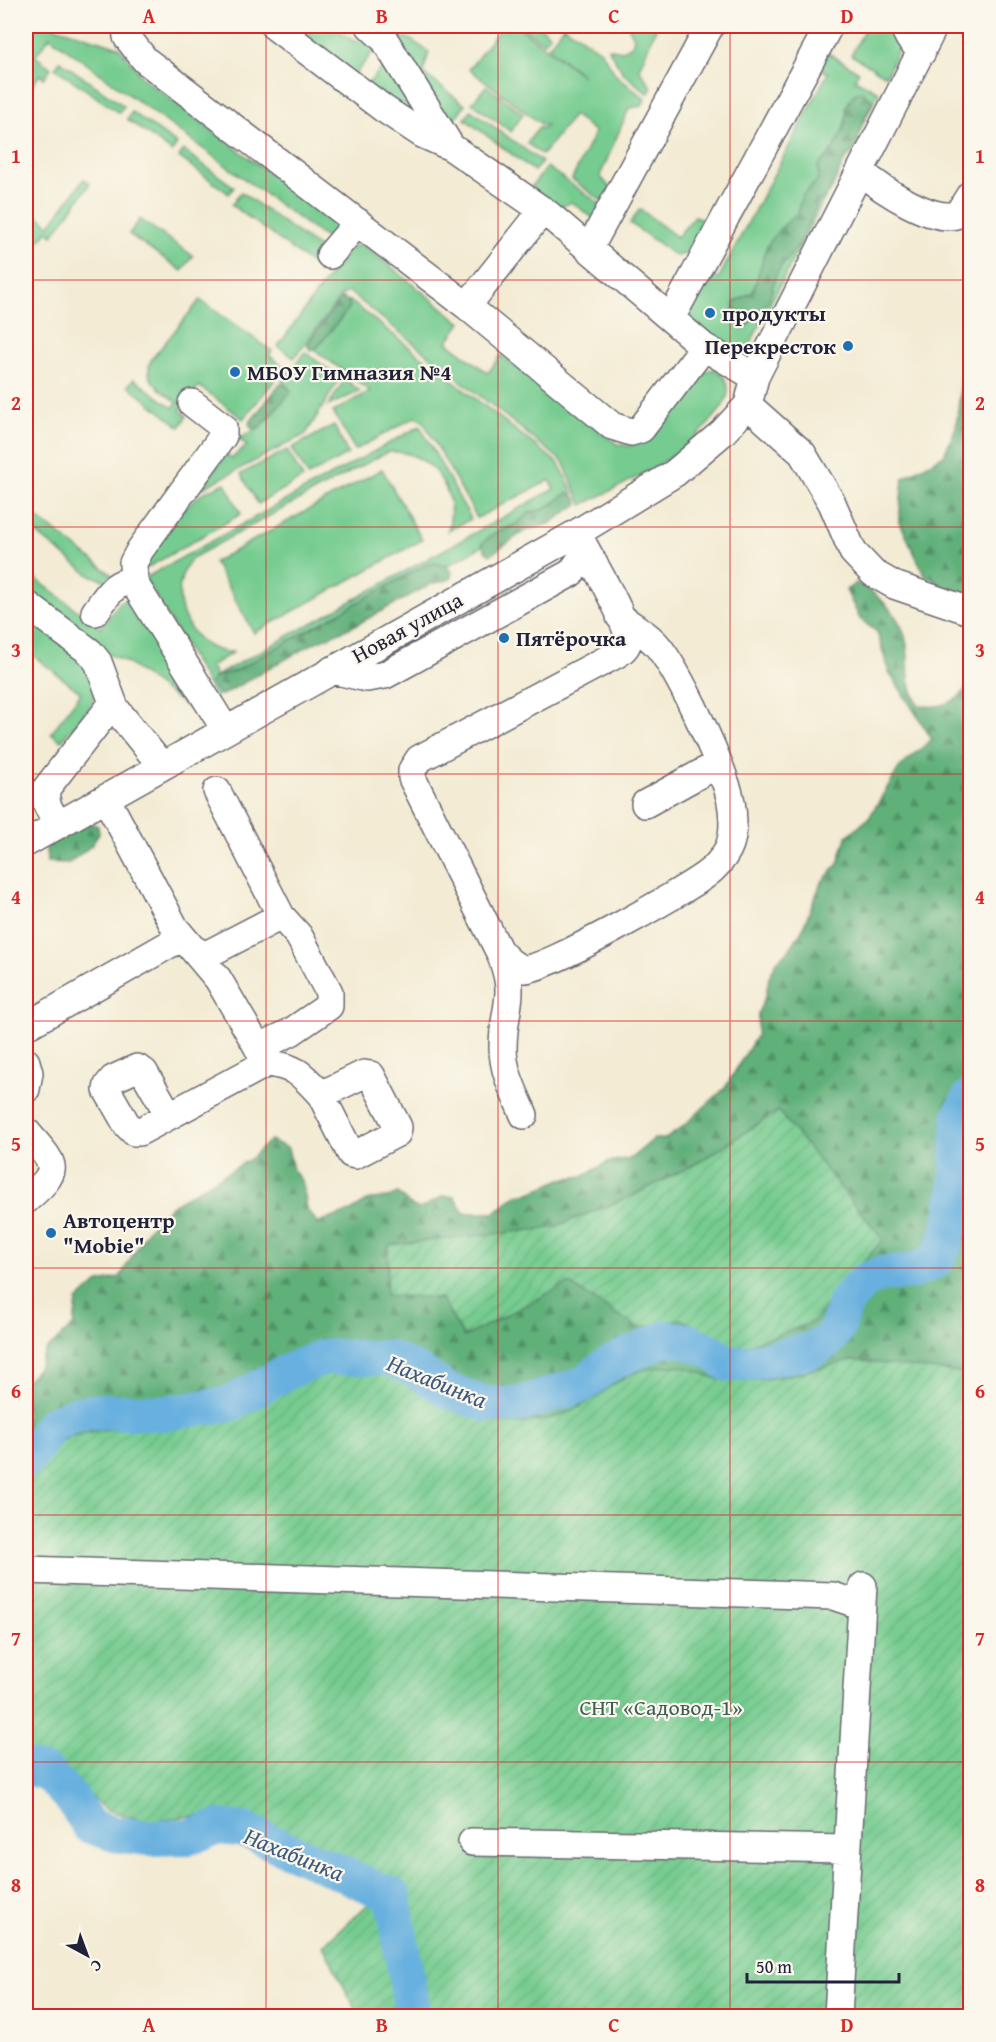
<svg xmlns="http://www.w3.org/2000/svg" width="996" height="2042" viewBox="0 0 996 2042" font-family="'Gentium Book Plus',serif">
	<defs>
		<pattern id="forest-firs" width="22" height="20" patternUnits="userSpaceOnUse" patternTransform="scale(1.5)"><rect width="22" height="20" fill="#60b07a"/><path d="M5 1l3.5 6h-7zM16 11l3.5 6h-7z" fill="#4f8f65"/></pattern>
		<pattern id="garden-furrows" width="10" height="10" patternUnits="userSpaceOnUse" patternTransform="scale(1.5)"><rect width="10" height="10" fill="#76cc90"/><path d="M-1 1l2-2M0 10L10 0M9 11l2-2" fill="none" stroke="#66af7d"/></pattern>
	</defs>
	<rect width="100%" height="100%" fill="#fbf7ec"/>
	<filter id="ink" filterUnits="userSpaceOnUse"><feTurbulence type="fractalNoise" baseFrequency=".0167" numOctaves="2"/><feDisplacementMap in="SourceGraphic" scale="12" xChannelSelector="R" yChannelSelector="G"/><feConvolveMatrix kernelMatrix="1 2 1 2 8 2 1 2 1" color-interpolation-filters="sRGB"/></filter>
	<filter id="wash" filterUnits="userSpaceOnUse"><feTurbulence type="fractalNoise" baseFrequency=".008" numOctaves="4" result="noise"/><feDisplacementMap in="SourceGraphic" scale="24" xChannelSelector="R" yChannelSelector="G"/><feGaussianBlur stdDeviation="1.35" result="paint"/><feColorMatrix in="noise" values="0 0 0 0 0 0 0 0 0 0 0 0 0 0 0 0 0 1.4 0 .05"/><feComposite in="paint" operator="in"/></filter>
	<g filter="url(#wash)">
		<rect width="100%" height="100%" fill="#f3ebd3"/>
		<path fill="#76cc90" stroke="#4c7766" stroke-width="1.5" d="M 40,26 L 52,26 L 119,47 L 144,79 L 342,228 L 332,242 L 321,235 L 50,37 L 35,56 L 51,68 L 44,78 L 40,74 L 26,94 L 26,43 Z
			M 314,26 L 332,26 L 354,41 L 369,41 L 376,48 L 354,76 L 304,38 Z
			M 502,26 L 517,26 L 583,76 L 548,47 L 564,26 L 601,51 L 616,75 L 645,99 L 642,106 L 629,108 L 600,176 L 612,190 L 606,204 L 572,179 L 595,132 L 574,115 L 542,155 L 527,143 L 539,127 L 544,129 L 547,124 L 545,127 L 469,69 Z
			M 520,26 L 540,26 L 550,35 L 544,43 Z
			M 628,26 L 657,26 L 639,69 L 652,88 L 648,94 L 623,73 L 608,48 L 622,51 L 632,45 L 634,38 Z
			M 853,26 L 893,26 L 901,44 L 886,76 L 851,55 L 864,31 Z
			M 394,37 L 408,38 L 429,52 L 423,73 L 465,105 L 449,126 Z
			M 820,48 L 859,72 L 855,79 L 879,92 L 749,346 L 743,353 L 729,353 L 685,316 L 706,272 L 718,279 L 828,73 L 813,64 Z
			M 60,61 L 124,106 L 119,113 L 55,68 Z
			M 385,64 L 423,125 L 367,85 Z
			M 486,86 L 523,114 L 511,132 L 472,103 Z
			M 471,110 L 542,162 L 534,171 L 465,119 Z
			M 132,112 L 177,144 L 172,152 L 127,119 Z
			M 183,150 L 234,187 L 229,194 L 179,157 Z
			M 547,167 L 604,207 L 597,221 L 571,202 C 557,214 543,196 531,187 Z
			M 84,179 L 90,184 L 53,235 L 47,231 L 40,241 L 26,230 L 26,207 L 50,225 Z
			M 241,192 L 320,249 L 322,261 L 316,267 L 232,205 Z
			M 640,209 L 677,237 L 695,216 L 709,223 L 690,253 L 676,256 L 630,223 Z
			M 140,219 L 193,256 L 182,271 L 129,234 Z
			M 358,244 L 365,246 L 461,323 L 447,342 L 488,373 L 501,355 L 617,444 L 629,446 L 645,440 L 701,372 L 715,369 C 735,383 730,398 716,415 C 680,461 633,479 582,505 L 563,462 L 349,292 L 342,295 L 294,358 L 278,346 L 348,250 Z
			M 200,300 L 272,351 L 269,355 L 285,368 L 243,419 L 199,386 L 180,410 L 187,416 L 180,427 L 128,386 L 134,379 L 173,408 L 177,402 C 162,390 142,381 151,360 Z
			M 349,300 L 559,464 L 574,494 L 215,697 L 145,578 L 420,426 L 471,519 L 448,531 C 460,491 430,448 387,452 L 194,557 C 161,588 188,655 234,652 L 210,666 L 216,676 L 554,489 L 550,480 L 477,518 L 423,421 L 415,417 L 355,450 L 333,412 L 370,391 L 311,347 Z
			M 305,352 L 340,378 L 306,434 L 201,489 L 226,454 L 232,458 L 247,446 L 239,439 C 246,434 254,431 260,427 C 272,418 282,400 288,387 L 282,382 Z
			M 345,379 L 360,391 L 328,406 Z
			M 334,425 L 348,454 L 308,476 L 292,448 Z
			M 287,450 L 303,478 L 258,504 L 241,474 Z
			M 382,469 L 422,540 L 254,633 L 214,562 Z
			M 225,483 L 241,514 L 145,569 C 149,547 181,508 200,495 C 207,490 217,487 225,483 Z
			M 26,509 L 112,575 L 108,582 L 88,574 L 26,525 Z
			M 26,571 L 100,628 L 121,601 L 132,600 L 197,706 L 191,710 L 126,662 L 97,649 L 26,596 Z
			M 26,618 C 47,633 106,668 93,700 C 88,714 70,729 61,741 L 51,733 L 81,693 L 26,650 Z"/>
		<path fill="url(#forest-firs)" stroke="#41695a" stroke-width="1.5" fill-rule="evenodd" d="M 862,91 L 873,101 L 863,122 L 856,149 L 844,161 L 832,189 L 818,203 L 799,244 L 776,274 L 769,301 L 744,329 L 736,323 L 732,313 L 735,302 L 753,292 L 767,246 L 777,232 L 798,212 L 802,196 L 818,180 L 818,166 C 833,152 849,128 846,107 L 854,94 Z
			M 342,298 L 349,302 L 350,307 L 316,349 L 310,350 L 307,344 Z
			M 970,300 L 970,597 L 950,591 L 924,574 L 899,520 L 903,478 L 944,455 L 956,427 Z
			M 280,384 L 288,387 L 291,392 L 260,427 L 252,429 L 249,423 Z
			M 568,493 L 576,498 L 578,504 L 549,524 L 525,531 L 490,555 L 485,551 L 482,543 L 495,533 L 515,525 L 529,513 L 544,509 Z
			M 435,563 L 445,565 L 452,572 L 451,579 L 431,584 L 356,625 L 314,643 L 222,695 L 216,691 L 210,683 L 215,677 L 235,671 L 425,565 Z
			M 856,583 C 880,594 904,619 907,646 C 910,670 905,684 919,705 C 936,709 962,704 967,683 C 969,677 968,670 970,664 L 970,1277 L 963,1283 L 970,1290 L 970,1432 L 545,1443 L 318,1370 L 275,1404 L 26,1494 L 26,1381 L 38,1368 L 45,1351 L 74,1325 L 77,1301 L 97,1283 L 120,1277 L 148,1229 L 172,1205 L 249,1160 L 270,1140 L 288,1148 L 293,1170 L 303,1183 L 307,1210 L 318,1223 L 351,1211 L 370,1199 L 386,1198 L 398,1193 L 410,1205 L 420,1209 L 444,1196 L 454,1197 L 464,1213 L 494,1213 L 517,1195 L 530,1193 L 561,1179 L 584,1176 L 608,1162 L 631,1158 L 654,1139 L 665,1139 L 680,1129 L 725,1088 L 757,1035 L 758,1013 L 766,995 L 769,977 L 777,961 L 790,949 L 802,930 L 821,883 L 838,864 L 846,837 L 869,818 L 899,768 L 932,739 L 889,672 L 877,632 L 860,619 L 846,590 ZM 778,1111 L 737,1349 L 681,1319 L 639,1328 L 568,1283 L 464,1337 L 441,1298 L 479,1236 L 552,1228 L 632,1196 L 701,1161 Z
			M 90,823 L 98,826 L 99,833 L 92,845 L 69,863 L 47,862 L 46,848 C 54,839 78,830 90,823 Z"/>
		<path fill="url(#garden-furrows)" stroke="#4c7766" stroke-width="1.5" d="M 778,1111 L 883,1239 L 813,1322 L 737,1349 L 681,1319 L 639,1328 L 568,1283 L 464,1337 L 441,1298 L 386,1295 L 389,1245 L 552,1228 L 632,1196 L 701,1161 Z
			M 852,1360 L 970,1374 L 970,2016 L 359,2016 L 323,1946 L 393,1881 L 357,1862 L 258,1823 L 201,1815 L 148,1822 L 107,1810 L 58,1768 L 26,1756 L 26,1472 C 36,1463 47,1450 59,1442 C 88,1423 180,1429 216,1423 C 240,1420 260,1402 280,1390 C 309,1373 344,1366 376,1373 C 425,1383 465,1425 516,1423 C 537,1423 563,1417 581,1406 C 603,1394 623,1373 648,1369 C 663,1366 678,1364 693,1370 C 702,1372 710,1378 718,1379 C 765,1385 807,1371 852,1360 Z"/>
		<g fill="none" stroke-linecap="round" stroke-linejoin="round">
			<path stroke="#67b0df" stroke-width="36" d="M 26,1461 L 52,1424 L 76,1414 L 99,1411 L 165,1413 L 230,1404 L 289,1371 L 324,1357 L 389,1358 L 415,1370 L 449,1391 L 485,1404 L 518,1405 L 582,1385 L 607,1365 L 666,1338 L 687,1341 L 711,1351 L 728,1364 L 749,1363 L 812,1350 L 827,1341 L 837,1329 L 846,1301 L 864,1281 L 882,1274 L 914,1271 L 937,1260 L 945,1243 L 952,1218 L 957,1188 L 960,1116 L 970,1097
				M 26,1767 L 47,1773 L 72,1799 L 90,1826 L 114,1834 L 149,1838 L 189,1837 L 219,1827 L 244,1830 L 393,1896 L 411,2005 L 415,2016"/>
		</g>
	</g>
	<g filter="url(#ink)">
		<g fill="none" stroke-linecap="round" stroke-linejoin="round">
			<g stroke="#6b6870" stroke-width="30">
				<path id="minor" d="M 126,26 L 127,37 L 145,60 L 467,306 L 612,426 L 631,432 L 641,429 L 704,347
					M 274,26 L 384,109 L 422,134 L 451,147 L 548,214 L 704,347 L 755,377
					M 370,26 L 384,39 L 451,147
					M 903,26 L 909,38 L 922,52
					M 861,172 C 880,188 934,225 958,214 L 970,195
					M 590,247 L 710,26
					M 330,255 L 358,222
					M 467,306 L 543,210
					M 671,318 L 829,26
					M 192,403 L 223,427 L 223,436 L 140,550 L 133,563 L 134,583 L 225,729
					M 748,405 L 802,453 L 832,503 L 853,552 L 873,573 L 894,585 L 970,611
					M 577,533 C 587,553 628,620 628,639 C 628,646 622,651 617,654 L 419,759 L 412,770 L 412,778 L 499,951 C 506,959 514,968 525,969 C 544,971 682,892 704,876 C 714,869 723,859 728,849 C 736,833 733,806 728,790 C 725,779 720,769 707,770 L 645,804
					M 26,604 L 90,652 L 98,662 L 115,708 L 161,765
					M 95,612 C 106,598 115,578 134,583
					M 620,617 C 631,625 644,632 654,642 C 676,664 713,747 724,778
					M 332,670 L 367,678 L 385,675 L 571,573 L 581,559 L 582,543
					M 106,798 L 175,928 L 218,979 L 267,1063 L 139,1132 L 134,1132 L 127,1125 L 107,1090 L 108,1085 L 113,1079 L 137,1068 L 144,1072 L 169,1115
					M 58,825 L 47,805 L 45,790 L 113,703
					M 26,843 L 577,533 L 675,473 L 723,432 L 748,405 L 755,377 L 934,26
					M 192,948 L 202,954 L 208,954 L 281,916 L 217,791
					M 499,951 C 519,998 503,1004 503,1048 C 503,1072 515,1094 524,1115
					M 30,1024 L 182,937
					M 258,1048 L 291,1032 L 329,1006 L 329,992 L 299,936 L 281,916
					M 26,1062 L 29,1073 L 26,1089
					M 267,1063 C 296,1067 302,1074 321,1095 L 364,1074 L 371,1075 L 398,1127 L 397,1133 L 355,1155 L 351,1154 L 321,1095
					M 26,1131 C 55,1166 64,1167 26,1200
					M 26,1570 L 833,1596 L 860,1605
					M 472,1842 L 846,1849
					M 838,2016 L 863,1586"/>
			</g>
			<use href="#minor" stroke="#fff" stroke-width="27"/>
		</g>
	</g>
	<path fill="none" stroke="#d62828" stroke-width="1.5" stroke-opacity="0.55" d="M 266,26 L 266,2016M 498,26 L 498,2016M 730,26 L 730,2016M 26,280 L 970,280M 26,527 L 970,527M 26,774 L 970,774M 26,1021 L 970,1021M 26,1268 L 970,1268M 26,1515 L 970,1515M 26,1762 L 970,1762"/>
	<g fill="#1f6fb2" stroke="#fbf7ec" stroke-width="2">
		<circle cx="710" cy="313" r="6"/>
		<circle cx="848" cy="346" r="6"/>
		<circle cx="235" cy="372" r="6"/>
		<circle cx="504" cy="638" r="6"/>
		<circle cx="51" cy="1233" r="6"/>
	</g>
	<g text-anchor="middle" dominant-baseline="central" stroke-width="4.5" stroke-linejoin="round" paint-order="stroke">
		<g font-size="22" font-weight="bold" fill="#22223b" stroke="#fbf7ec" text-anchor="start">
			<text x="722" y="313">продукты</text>
			<text x="836" y="346" text-anchor="end">Перекресток</text>
			<text x="247" y="372">МБОУ Гимназия №4</text>
			<text x="516" y="638">Пятёрочка</text>
			<text x="63" y="1220">Автоцентр<tspan x="63" dy="25">"Mobie"</tspan></text>
		</g>
		<g font-size="22" fill="#22223b" stroke="#fbf7ec">
			<text transform="translate(407 627) rotate(-29)">Новая улица</text>
		</g>
		<g font-size="22" fill="#3f5e59" stroke="#fbf7ec">
			<text x="661" y="1707">СНТ «Садовод-1»</text>
		</g>
		<g font-size="24" font-style="italic" fill="#3e5b7d" stroke="#fbf7ec">
			<text transform="translate(437 1381) rotate(22)">Нахабинка</text>
			<text transform="translate(294 1854) rotate(22)">Нахабинка</text>
		</g>
	</g>
	<rect width="996" height="2042" fill="none" stroke="#fbf7ec" stroke-width="66"/>
	<g transform="translate(87 1955) rotate(139)" stroke="#fbf7ec" stroke-width="4.5" paint-order="stroke">
	<path d="M0-4.5L10 22L0 15L-10 22Z" fill="#22223b"/>
	<text y="-9" font-size="16" font-weight="bold" text-anchor="middle" fill="#22223b">С</text>
	</g>
	<path d="M747 1973v9h152v-9" fill="none" stroke="#22223b" stroke-width="3"/>
	<text x="756" y="1973" font-size="18" fill="#22223b" stroke="#fbf7ec" stroke-width="4.5" paint-order="stroke">50 m</text>
	<rect x="33" y="33" width="930" height="1976" fill="none" stroke="#d62828" stroke-width="2"/>
	<g font-size="20" text-anchor="middle" font-weight="bold" fill="#d62828">
		<text x="149" y="23">A</text>
		<text x="382" y="23">B</text>
		<text x="614" y="23">C</text>
		<text x="847" y="23">D</text>
		<text x="16" y="163">1</text>
		<text x="980" y="163">1</text>
		<text x="16" y="410">2</text>
		<text x="980" y="410">2</text>
		<text x="16" y="657">3</text>
		<text x="980" y="657">3</text>
		<text x="16" y="904">4</text>
		<text x="980" y="904">4</text>
		<text x="16" y="1151">5</text>
		<text x="980" y="1151">5</text>
		<text x="16" y="1398">6</text>
		<text x="980" y="1398">6</text>
		<text x="16" y="1645">7</text>
		<text x="980" y="1645">7</text>
		<text x="16" y="1892">8</text>
		<text x="980" y="1892">8</text>
		<text x="149" y="2032">A</text>
		<text x="382" y="2032">B</text>
		<text x="614" y="2032">C</text>
		<text x="847" y="2032">D</text>
	</g>
</svg>
